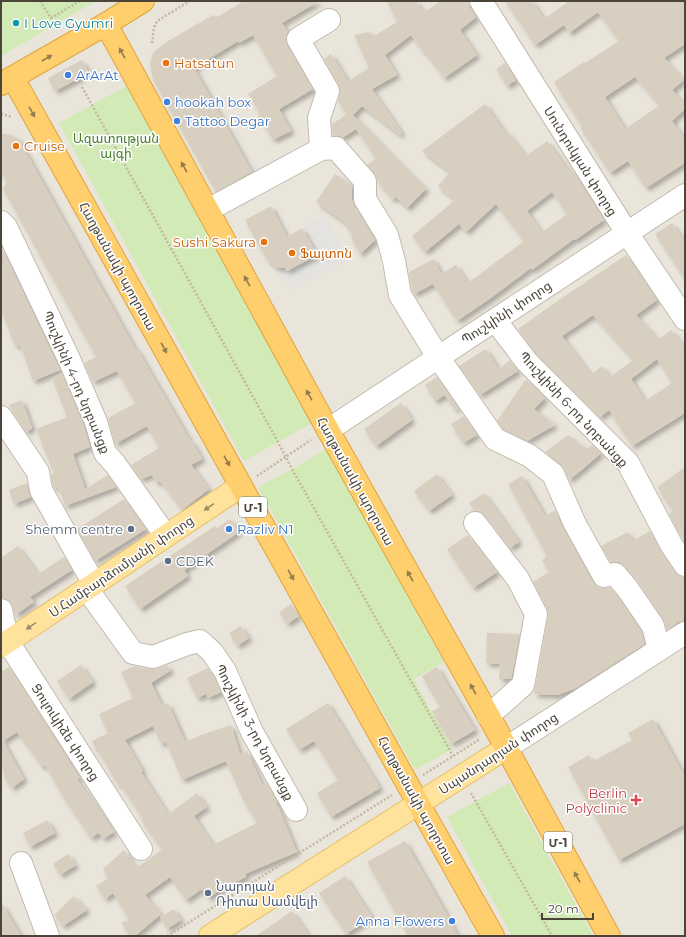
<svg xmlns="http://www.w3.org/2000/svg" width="686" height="937" viewBox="0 0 686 937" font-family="Montserrat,'Noto Sans Armenian',sans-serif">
	<defs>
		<filter id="shadow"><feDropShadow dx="3.5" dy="3.5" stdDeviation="2" flood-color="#0004"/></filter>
	</defs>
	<rect width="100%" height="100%" fill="#f6f3ec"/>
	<path fill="#eae5da" d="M 1,1 L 685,1 L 685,936 L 1,936 Z"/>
	<path fill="#d2eab5" d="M 1,1 L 96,1 L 1,56 Z
		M 128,85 L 314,422 L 244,461 L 59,123 Z
		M 326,449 L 444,662 L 414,679 L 452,749 L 415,770 L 258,487 L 292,469 Z
		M 509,783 L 593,936 L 512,936 L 447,817 Z"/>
	<path fill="#e5e3e0" d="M 325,215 L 349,260 L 291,291 L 282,274 L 318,254 L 303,227 Z"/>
	<path fill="#d8cfc1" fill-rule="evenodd" filter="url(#shadow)" d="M 244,1 L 319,1 L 282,23 L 288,32 L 286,39 L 287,45 L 313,89 L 279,109 L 291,131 L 273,140 L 258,114 L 260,113 L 248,94 L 277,76 L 253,35 L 239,43 L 238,41 L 194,68 L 252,172 L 216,192 L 153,80 L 150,63 L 153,53 L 163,44 L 213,15 L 217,17 Z
		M 387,1 L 416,1 L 423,12 L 425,11 L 426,11 L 441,1 L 468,1 L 470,8 L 476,17 L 460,30 L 477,55 L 444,78 L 425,52 L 424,53 L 411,35 L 385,55 L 397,75 L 372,89 L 402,133 L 400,135 L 362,106 L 353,115 L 426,189 L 407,208 L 396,197 L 393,200 L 378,182 L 375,173 L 367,165 L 376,158 L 356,129 L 342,138 L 340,136 L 333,136 L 332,124 L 346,115 L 338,101 L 340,90 L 339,85 L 324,59 L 331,54 L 348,81 L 369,68 L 354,35 L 369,32 L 370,34 L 372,33 L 374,36 L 397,22 Z
		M 505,1 L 532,1 L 544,19 L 569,1 L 685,1 L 685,44 L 664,58 L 684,80 L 672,90 L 685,105 L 685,109 L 672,121 L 685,140 L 685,163 L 646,188 L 628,161 L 610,173 L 580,127 L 582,126 L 554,82 L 584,62 L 585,63 L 619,41 L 598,12 L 569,33 L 564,25 L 535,45 ZM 635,77 L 660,105 L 625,129 L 605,97 Z
		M 82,60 L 89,73 L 55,91 L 48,78 Z
		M 505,63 L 516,80 L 507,86 L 496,69 Z
		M 485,104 L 506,134 L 508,133 L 526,156 L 547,141 L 571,173 L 573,171 L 604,220 L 575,240 L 574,239 L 532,270 L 531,268 L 488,300 L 457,321 L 433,284 L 414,294 L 412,290 L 409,272 L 434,259 L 441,274 L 456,265 L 468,283 L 524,241 L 496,204 L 466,232 L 459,224 L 425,252 L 412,236 L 455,200 L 438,186 L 450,172 L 422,151 ZM 552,192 L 567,214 L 542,232 L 527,211 Z
		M 1,133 L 14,136 L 19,140 L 136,350 L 137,349 L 191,442 L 192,441 L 202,459 L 191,465 L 209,489 L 182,510 L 160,481 L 156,483 L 152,475 L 141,479 L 131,465 L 159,448 L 147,426 L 115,444 L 108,418 L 135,403 L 117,371 L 93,382 L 84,363 L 96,357 L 3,189 L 8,179 L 1,173 Z
		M 335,174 L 352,186 L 352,199 L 354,205 L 375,240 L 360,254 L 351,238 L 353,237 L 344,222 L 316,202 Z
		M 271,206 L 287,237 L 302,228 L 317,255 L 287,271 L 285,268 L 277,268 L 267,260 L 245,220 Z
		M 672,223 L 685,242 L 685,279 L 655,234 Z
		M 1,246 L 60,370 L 33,381 L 20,345 L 15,346 L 1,310 Z
		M 626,255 L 657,300 L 636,315 L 658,340 L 671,330 L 685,348 L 685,413 L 632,446 L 609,410 L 600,417 L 536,354 L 518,329 L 553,304 ZM 593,315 L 633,360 L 610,377 L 602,366 L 591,375 L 562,336 ZM 657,359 L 672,383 L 645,401 L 631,379 Z
		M 486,349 L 499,370 L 510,360 L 518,371 L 480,395 L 459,366 Z
		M 62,373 L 84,426 L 90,447 L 73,454 L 85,489 L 108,475 L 116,487 L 65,506 L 58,487 L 54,488 L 53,486 L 51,475 L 54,474 L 36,429 L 67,417 L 52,378 Z
		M 437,377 L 458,408 L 455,410 L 445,395 L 435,401 L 425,385 Z
		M 526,379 L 545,398 L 534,409 L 555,425 L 527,441 L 513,434 L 501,426 L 497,421 Z
		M 22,400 L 32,428 L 26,432 L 11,409 L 9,405 Z
		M 401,403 L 412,420 L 376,446 L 364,429 Z
		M 464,416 L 477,435 L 463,443 L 451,424 Z
		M 568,435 L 582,446 L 585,450 L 592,445 L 601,453 L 584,468 L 569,480 L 564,469 L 561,464 L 545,452 Z
		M 685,467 L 685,543 L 669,514 L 673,512 L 657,487 Z
		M 437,474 L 452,495 L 429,511 L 414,491 Z
		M 522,476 L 545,516 L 555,510 L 564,530 L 593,582 L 599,587 L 606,588 L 610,588 L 617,596 L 641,631 L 645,644 L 576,688 L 558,695 L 534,694 L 548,616 L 547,608 L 533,582 L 549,572 L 542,560 L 547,556 L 508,484 Z
		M 27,483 L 29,492 L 31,497 L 14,504 L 9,490 Z
		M 484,493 L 519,542 L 510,548 L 485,515 L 480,512 L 475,511 L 469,503 Z
		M 124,499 L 146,529 L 95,561 L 77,529 Z
		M 230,519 L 239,532 L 184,570 L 188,576 L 140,609 L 125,586 L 215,526 L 217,528 Z
		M 650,531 L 662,553 L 675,572 L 679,576 L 685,577 L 685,621 L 678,622 L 667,630 L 663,619 L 637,580 L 624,566 L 619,562 L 611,562 L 601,546 L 628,532 L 632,541 Z
		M 468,535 L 497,572 L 473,588 L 447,549 Z
		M 18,546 L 38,574 L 64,557 L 72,570 L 30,597 L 34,602 L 15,615 L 13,607 L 10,602 L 5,598 L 1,598 L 1,558 Z
		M 291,604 L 299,616 L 287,624 L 279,612 Z
		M 241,626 L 249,638 L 237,646 L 229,633 Z
		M 487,633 L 520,634 L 511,679 L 499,679 L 500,664 L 486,663 Z
		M 81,665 L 93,682 L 69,699 L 57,681 Z
		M 167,665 L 171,670 L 151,683 L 162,706 L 168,703 L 185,742 L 201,735 L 231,725 L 240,754 L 247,751 L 263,786 L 267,784 L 277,801 L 276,802 L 297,852 L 245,874 L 246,877 L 222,889 L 208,898 L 202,889 L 186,900 L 170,877 L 145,895 L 161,914 L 135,936 L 130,936 L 121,922 L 130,921 L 113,893 L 105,899 L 96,886 L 108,878 L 103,869 L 124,850 L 136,868 L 162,850 L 141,820 L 143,819 L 120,784 L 118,785 L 99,752 L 98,753 L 92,741 L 108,733 L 99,714 L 133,698 L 121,672 L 134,666 L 143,668 L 144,669 L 145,668 L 151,669 L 157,669 ZM 153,726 L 161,744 L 166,742 L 182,780 L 226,761 L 244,802 L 257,823 L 213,845 L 194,816 L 207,807 L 197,793 L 168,814 L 141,772 L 143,771 L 125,740 Z
		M 9,667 L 44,721 L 79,778 L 77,779 L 114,832 L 103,839 L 99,833 L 91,838 L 65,800 L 45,765 L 42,767 L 17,732 L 3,741 L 24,779 L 12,788 L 5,779 L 1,760 L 1,672 Z
		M 437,667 L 475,730 L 451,744 L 432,711 L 440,707 L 422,676 Z
		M 208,668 L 214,677 L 221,692 L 208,698 L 206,694 L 197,698 L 187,678 Z
		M 328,703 L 380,788 L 331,817 L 317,793 L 338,780 L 314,741 L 299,750 L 286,729 Z
		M 653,719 L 685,777 L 685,824 L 619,860 L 568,767 L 589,755 L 592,762 L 632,740 L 628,733 Z
		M 47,820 L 55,833 L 30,847 L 23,833 Z
		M 405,841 L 447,915 L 458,936 L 408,936 L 367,862 Z
		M 68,854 L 76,865 L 60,875 L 53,864 Z
		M 345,876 L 372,917 L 346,934 L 319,893 Z
		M 74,896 L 87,910 L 63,926 L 54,915 Z
		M 1,902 L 21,936 L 1,936 Z
		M 174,909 L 181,920 L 167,929 L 160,917 Z
		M 292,911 L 309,936 L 256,936 Z"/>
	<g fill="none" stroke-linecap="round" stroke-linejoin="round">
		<g stroke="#c2bbae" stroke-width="24">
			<path id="minor" d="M 481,1 L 627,233 L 685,319
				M 321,149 L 319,118 L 328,91 L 298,39 L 329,20
				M 208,210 L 321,149 L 336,148 L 365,181 L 365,199 L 387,235 L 394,261 L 400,295 L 438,357 L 495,439 L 530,456 L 553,474 L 575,524 L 604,576 L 615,574 L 627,588 L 653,626 L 659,649
				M 1,222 L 6,227 L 69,359 L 96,422 L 105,453 L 115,464 L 166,536
				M 495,320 L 527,362 L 628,463 L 672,546 L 685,565
				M 1,417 L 38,472 L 41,490 L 94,584
				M 328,430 L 685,195
				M 475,523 L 518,579 L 536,614 L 523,685 L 488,716
				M 87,589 L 133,653 L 153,657 L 187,644 L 200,641 L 212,652 L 225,671 L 252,732 L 296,810
				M 1,610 L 8,642 L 141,849
				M 506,748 L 685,633
				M 21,863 L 48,936"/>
		</g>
		<g stroke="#e6c16a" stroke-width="24">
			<path id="major" d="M 1,646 L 241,486
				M 210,936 L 506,748"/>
		</g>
		<g stroke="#e0a43c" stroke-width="24">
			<path id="highway" d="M 106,24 L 328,430 L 496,729 L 609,936
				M 13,78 L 408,785 L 493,936
				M 1,84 L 106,24 L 143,1"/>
		</g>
		<path stroke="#c4b79f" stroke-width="2.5" stroke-dasharray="2 2" stroke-linecap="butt" d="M 40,1 L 51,18 L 80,1
			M 152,43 L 154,28 L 157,21 L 190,1
			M 82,87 L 278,442 L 292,469 L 453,756
			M 1,114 L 12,117
			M 257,476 L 311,440
			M 423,775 L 480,739
			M 471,793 L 552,936
			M 167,936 L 392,795"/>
		<use href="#minor" stroke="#fff" stroke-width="22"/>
		<use href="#major" stroke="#ffe39c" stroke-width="22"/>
		<use href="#highway" stroke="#ffcf6e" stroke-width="22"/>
	</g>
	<defs><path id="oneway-solid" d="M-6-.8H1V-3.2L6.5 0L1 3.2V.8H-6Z"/></defs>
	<g fill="#937c4e">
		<use href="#oneway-solid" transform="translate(122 53) rotate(-119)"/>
		<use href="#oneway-solid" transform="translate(47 58) rotate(-30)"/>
		<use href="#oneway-solid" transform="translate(32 112) rotate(61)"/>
		<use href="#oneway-solid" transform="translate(184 167) rotate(-119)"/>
		<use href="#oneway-solid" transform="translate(247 281) rotate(-119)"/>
		<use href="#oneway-solid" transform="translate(164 348) rotate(61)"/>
		<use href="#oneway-solid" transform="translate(309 395) rotate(-119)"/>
		<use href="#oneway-solid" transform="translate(227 461) rotate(61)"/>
		<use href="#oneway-solid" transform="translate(291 575) rotate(61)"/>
		<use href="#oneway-solid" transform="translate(410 576) rotate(-119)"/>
		<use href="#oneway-solid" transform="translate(473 689) rotate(-119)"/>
		<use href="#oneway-solid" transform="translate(577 877) rotate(-119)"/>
	</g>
	<g fill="#9c8c66">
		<use href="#oneway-solid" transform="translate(209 507) rotate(146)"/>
		<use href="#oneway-solid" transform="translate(31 626) rotate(146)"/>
	</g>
	<circle fill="#0f9aa8" stroke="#fff" stroke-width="1.5" cx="16" cy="23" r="4"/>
	<g fill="#e8710a" stroke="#fff" stroke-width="1.5">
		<circle cx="166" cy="63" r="4"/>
		<circle cx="16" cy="146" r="4"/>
		<circle cx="264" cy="242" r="4"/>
		<circle cx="292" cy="253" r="4"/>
	</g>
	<g fill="#3f7fe0" stroke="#fff" stroke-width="1.5">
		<circle cx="68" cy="75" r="4"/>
		<circle cx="167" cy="102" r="4"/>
		<circle cx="177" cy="121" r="4"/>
		<circle cx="229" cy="529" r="4"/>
		<circle cx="452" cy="921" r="4"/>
	</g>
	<g fill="#5c6f8a" stroke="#fff" stroke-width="1.5">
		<circle cx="131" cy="529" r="4"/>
		<circle cx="168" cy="561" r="4"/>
		<circle cx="208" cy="893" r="4"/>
	</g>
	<path fill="#e0444e" stroke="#fff" stroke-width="1.5" d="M634 794h4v4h4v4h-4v4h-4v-4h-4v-4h4z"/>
	<g text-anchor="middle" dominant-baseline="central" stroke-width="3" stroke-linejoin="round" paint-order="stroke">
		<g fill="#fff" stroke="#817c74" stroke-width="1">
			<rect x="239" y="497" width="28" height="20" rx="3"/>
			<rect x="544" y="832" width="28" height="20" rx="3"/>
		</g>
		<g font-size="12" font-weight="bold" fill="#4b4439">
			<text x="253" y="507">Մ-1</text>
			<text x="558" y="842">Մ-1</text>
		</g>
		<g font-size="13" fill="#0d838f" stroke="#fff" text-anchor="start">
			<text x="24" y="23">I Love Gyumri</text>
		</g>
		<g font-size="13" fill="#c56008" stroke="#fff" text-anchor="start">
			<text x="174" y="63">Hatsatun</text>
			<text x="24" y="146">Cruise</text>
			<text x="256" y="242" text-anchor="end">Sushi Sakura</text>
			<text x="300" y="253">Ֆայտոն</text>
		</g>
		<g font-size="13" fill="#366cbe" stroke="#fff" text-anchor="start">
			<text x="76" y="75">ArArAt</text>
			<text x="175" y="102">hookah box</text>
			<text x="185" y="121">Tattoo Degar</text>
			<text x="237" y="529">Razliv N1</text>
			<text x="444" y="921" text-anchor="end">Anna Flowers</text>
		</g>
		<g font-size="13" fill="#4a7f2a" stroke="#fff">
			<text x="116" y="138">Ազատության<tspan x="116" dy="15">այգի</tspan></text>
		</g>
		<g font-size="13" fill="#4b4439" stroke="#fff">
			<text transform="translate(581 161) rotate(58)">Սունդուկյան փողոց</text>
			<text transform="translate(118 266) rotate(61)">Հաղթանակի պողոտա</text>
			<text transform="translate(506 312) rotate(-33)">Պուշկինի փողոց</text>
			<text transform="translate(77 382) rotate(67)">Պուշկինի 4-րդ նրբանցք</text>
			<text transform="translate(574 409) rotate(47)">Պուշկինի 6-րդ նրբանցք</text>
			<text transform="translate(356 481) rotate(61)">Հաղթանակի պողոտա</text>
			<text transform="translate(121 566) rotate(-34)">Ս.Համբարձումյանի փողոց</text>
			<text transform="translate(66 732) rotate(57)">Ցուլուկիձե փողոց</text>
			<text transform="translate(255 732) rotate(62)">Պուշկինի 3-րդ նրբանցք</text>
			<text transform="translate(498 753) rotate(-33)">Սպանդարյան փողոց</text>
			<text transform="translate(417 800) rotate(61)">Հաղթանակի պողոտա</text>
		</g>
		<g font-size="13" fill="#4e5e75" stroke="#fff" text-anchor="start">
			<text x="123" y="529" text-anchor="end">Shemm centre</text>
			<text x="176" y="561">CDEK</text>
			<text x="216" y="886">Նարոյան<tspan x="216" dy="15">Ռիտա Սամվելի</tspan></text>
		</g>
		<g font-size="13" fill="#be3a42" stroke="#fff" text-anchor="end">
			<text x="627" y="793">Berlin<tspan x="627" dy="15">Polyclinic</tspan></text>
		</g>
	</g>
	<rect width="686" height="937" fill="none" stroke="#4b4439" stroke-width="4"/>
	<path d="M542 913v6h51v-6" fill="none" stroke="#4b4439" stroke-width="2"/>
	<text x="548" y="913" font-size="12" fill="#4b4439" stroke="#ffffff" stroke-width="3" paint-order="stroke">20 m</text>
</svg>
